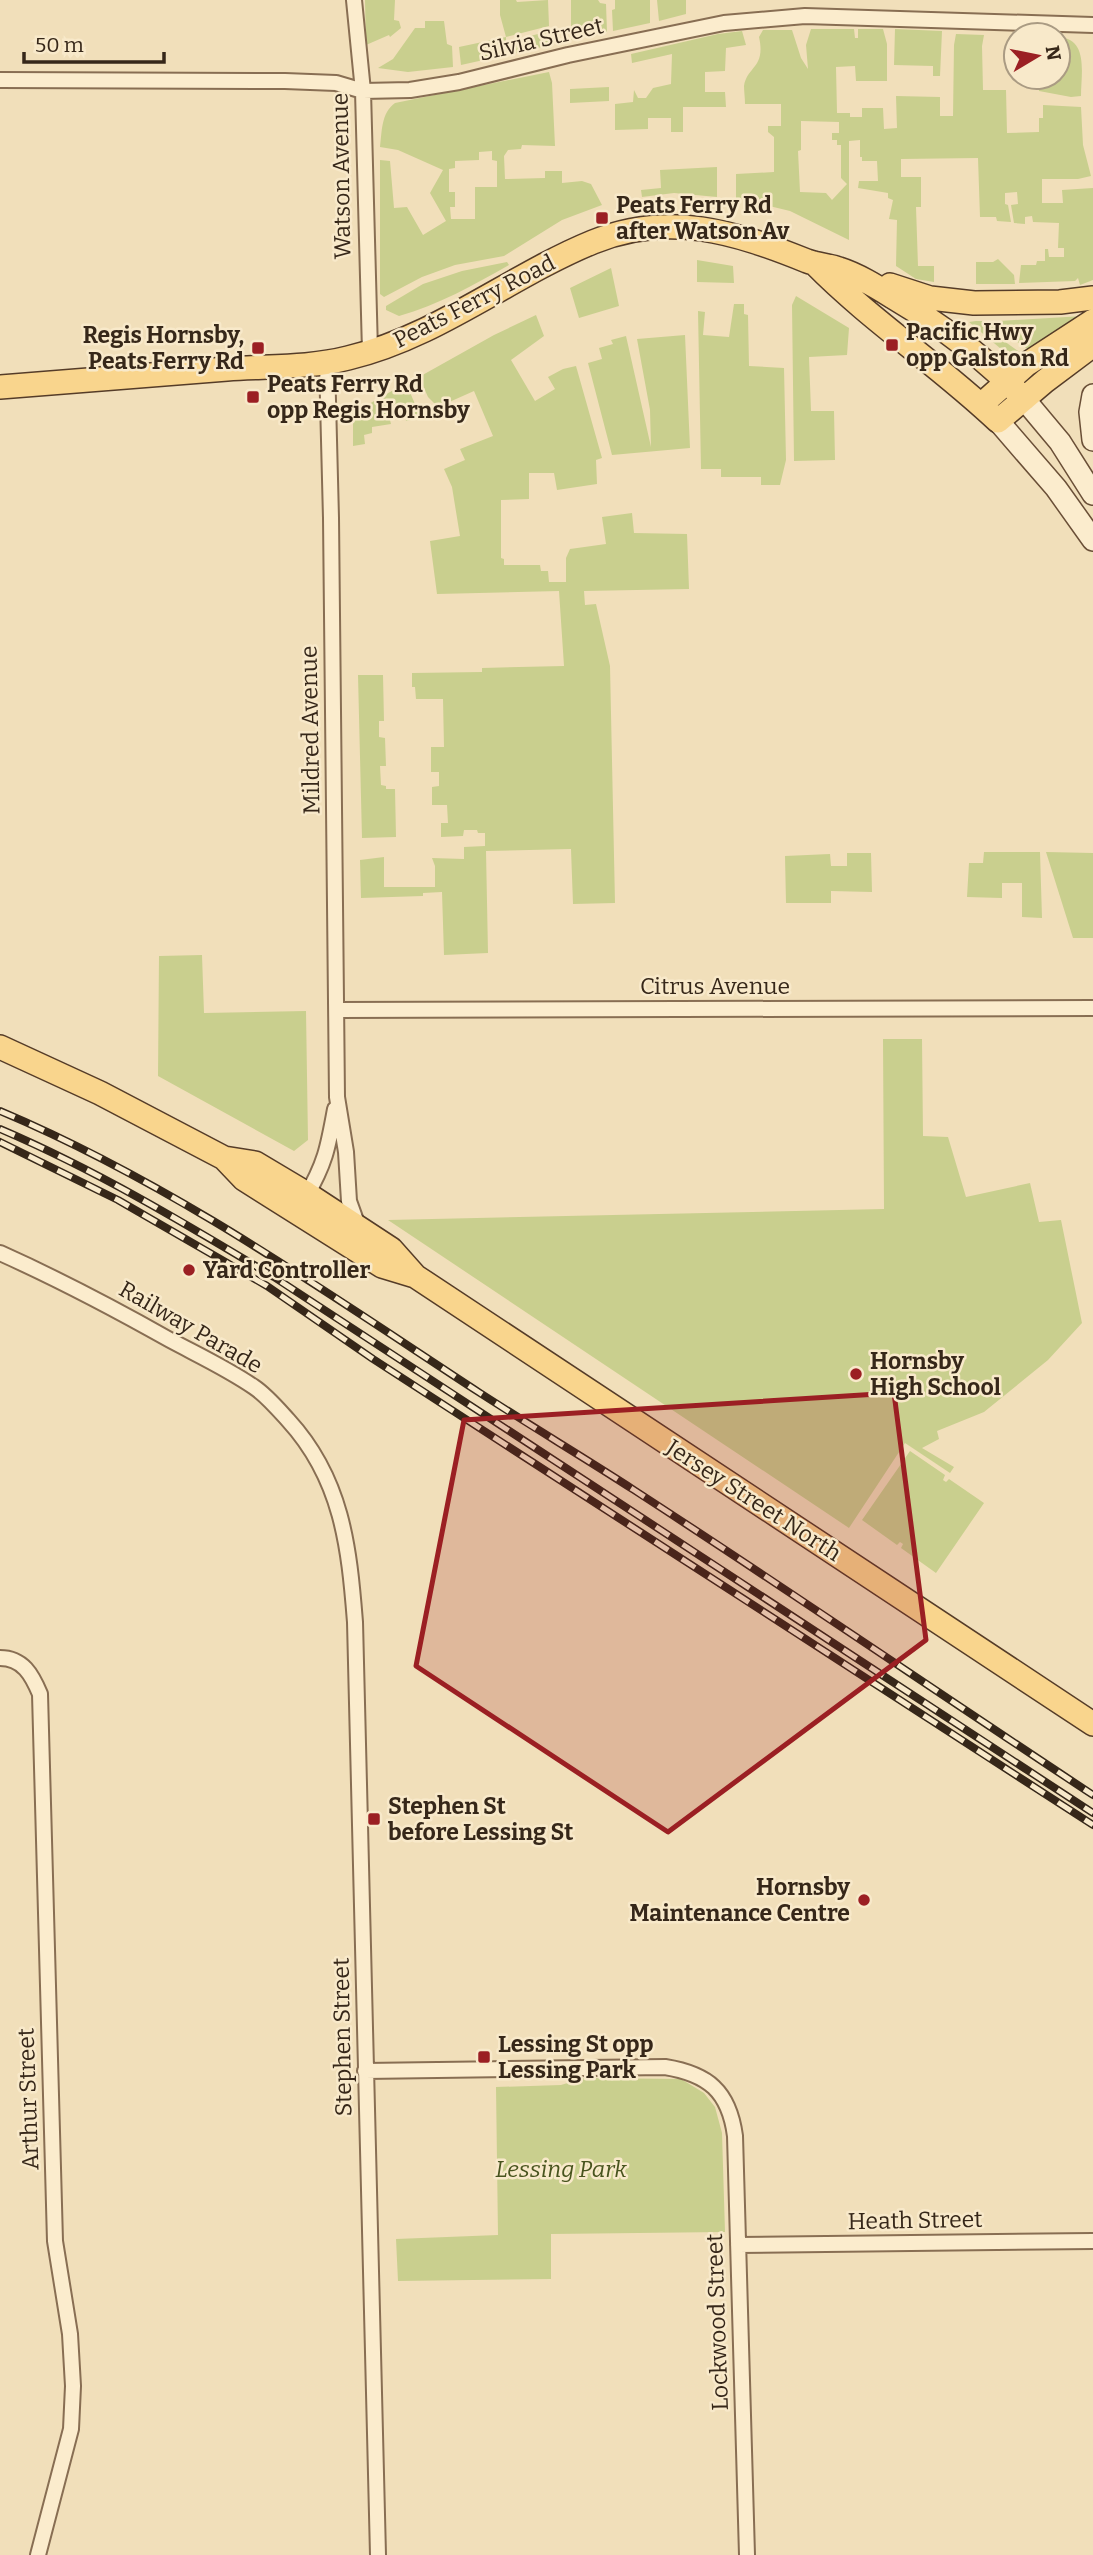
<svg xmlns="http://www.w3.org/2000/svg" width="1093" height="2555" viewBox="0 0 1093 2555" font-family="Bitter,serif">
	<rect width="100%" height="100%" fill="#f1dfba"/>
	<path fill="#c9cf8e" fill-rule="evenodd" d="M 365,0 L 395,0 L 394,20 L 399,21 L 401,28 L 390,37 L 389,35 L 366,45 Z
		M 500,0 L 516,0 L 517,2 L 548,0 L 549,26 L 506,37 L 506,55 L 461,65 L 459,47 L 506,37 L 500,15 Z
		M 571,0 L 598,0 L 600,3 L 606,4 L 607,32 L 571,40 Z
		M 615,0 L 650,0 L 650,23 L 613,31 L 612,10 L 615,9 Z
		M 657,0 L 686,0 L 686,14 L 659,21 Z
		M 425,21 L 444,21 L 447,44 L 452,46 L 453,67 L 408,72 L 378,68 L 393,59 L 415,28 L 425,28 Z
		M 811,29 L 854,29 L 855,38 L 858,38 L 858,29 L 883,29 L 887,44 L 887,81 L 856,81 L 855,66 L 836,67 L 837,113 L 850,113 L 850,117 L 862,117 L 862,108 L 883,108 L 884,129 L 897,128 L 896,96 L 940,97 L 940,116 L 953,116 L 954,45 L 956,34 L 984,35 L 982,46 L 983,90 L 1006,90 L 1007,133 L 1039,132 L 1039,118 L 1043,118 L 1043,105 L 1081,107 L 1083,145 L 1091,176 L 1078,179 L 1042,179 L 1042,203 L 1063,203 L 1062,190 L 1093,188 L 1093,280 L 1080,285 L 1078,278 L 1075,281 L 1019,283 L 1021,265 L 1036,265 L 1037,261 L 1045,261 L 1045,249 L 1048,249 L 1049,257 L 1064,257 L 1064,248 L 1058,248 L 1059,223 L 1033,222 L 1032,216 L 1025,217 L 1025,224 L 1014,223 L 1011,205 L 1018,204 L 1017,192 L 1005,193 L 1005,204 L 1008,205 L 1011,222 L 997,221 L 996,217 L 980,217 L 978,158 L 901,159 L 901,177 L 921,177 L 921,207 L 916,207 L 918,266 L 934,266 L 934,282 L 916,279 L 896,266 L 897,220 L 889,219 L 893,200 L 888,198 L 888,193 L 858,188 L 859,181 L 878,181 L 877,161 L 862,161 L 862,157 L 860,157 L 860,140 L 849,141 L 849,240 L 790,211 L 736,198 L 736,174 L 774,172 L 774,137 L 768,132 L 768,126 L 781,126 L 781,104 L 745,104 C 745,98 744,91 744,86 C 747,66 766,68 759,37 L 763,30 L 792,30 L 801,58 L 808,69 L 806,45 ZM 801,121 L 839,122 L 839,133 L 832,133 L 832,140 L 837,140 L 837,145 L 841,145 L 841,178 L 847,184 L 832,200 L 826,193 L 800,192 L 798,151 L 801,150 Z
		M 895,29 L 942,31 L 940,76 L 933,76 L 933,66 L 894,65 Z
		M 550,31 L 551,45 L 516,53 L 514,40 Z
		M 742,31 L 746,45 L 726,48 L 725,71 L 705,72 L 705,92 L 725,92 L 726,107 L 683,107 L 683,132 L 671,132 L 671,118 L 648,118 L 648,129 L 615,130 L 615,104 L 633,102 L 634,90 L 638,98 L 646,98 L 653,88 L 671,84 L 672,54 L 632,63 L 631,54 L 718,34 Z
		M 1058,37 C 1089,38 1081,74 1081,96 L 1071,97 L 1039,91 L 1038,77 L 1058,77 Z
		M 549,72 L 552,83 L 555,146 L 522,145 L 521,149 L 508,150 L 504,156 L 505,179 L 545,178 L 545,171 L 562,171 L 562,183 L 582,181 L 591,184 L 602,205 L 562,220 L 504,256 L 455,265 L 422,277 L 384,297 L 380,294 L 380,160 L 390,161 L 394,208 L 407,207 L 423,235 L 446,221 L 430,193 L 443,170 L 398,150 L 380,147 C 382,132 381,113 395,103 ZM 492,151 L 492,160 L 497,161 L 497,187 L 475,187 L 475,219 L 451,219 L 450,207 L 455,207 L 455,192 L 449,192 L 449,169 L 455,168 L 455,161 L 479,160 L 479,152 Z
		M 609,87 L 609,101 L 570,103 L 570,89 Z
		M 717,167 L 717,197 L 674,193 L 642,197 L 641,190 L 661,188 L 660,170 Z
		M 998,259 L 1014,275 L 1015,284 L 976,284 L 976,262 L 993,262 Z
		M 697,260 L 733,266 L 734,283 L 697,282 Z
		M 507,262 L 509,265 C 474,285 438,305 399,316 L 386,310 L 386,306 L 423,284 L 462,271 Z
		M 611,268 L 619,306 L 579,318 L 570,288 Z
		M 796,296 L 849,328 L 847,355 L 809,357 L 811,411 L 834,411 L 835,460 L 794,461 L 792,305 Z
		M 734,304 L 744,304 L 744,314 L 748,315 L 749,366 L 784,368 L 786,460 L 780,485 L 761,485 L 761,477 L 721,477 L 721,469 L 701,469 L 698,311 L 705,312 L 703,335 L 729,337 Z
		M 536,315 L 544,336 L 511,360 L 535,401 L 555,389 L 548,377 L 563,369 L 576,366 L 602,458 L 596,460 L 597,484 L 557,490 L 554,473 L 529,473 L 529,499 L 501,500 L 501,558 L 504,559 L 504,565 L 540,565 L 541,571 L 548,571 L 549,582 L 566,582 L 566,558 L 570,549 L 606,544 L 602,517 L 632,513 L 634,533 L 687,534 L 689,589 L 584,591 L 585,605 L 596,604 L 610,666 L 615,903 L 573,904 L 571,849 L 486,851 L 488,953 L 444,955 L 442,892 L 423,893 L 423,896 L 361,898 L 360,860 L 384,857 L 384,887 L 435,887 L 435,866 L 432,858 L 464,859 L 464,847 L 485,846 L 485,833 L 478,833 L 477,830 L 464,830 L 463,836 L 441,837 L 441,823 L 448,823 L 447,805 L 432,805 L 432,787 L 439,786 L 439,772 L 431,772 L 431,747 L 444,747 L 443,699 L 416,699 L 415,687 L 412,687 L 412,673 L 482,672 L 482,668 L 564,666 L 559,591 L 437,594 L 430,541 L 460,536 L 452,487 L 444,469 L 465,460 L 460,449 L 493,436 L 474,391 L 438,407 L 428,397 L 419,377 L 494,335 Z
		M 1083,316 L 1029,350 L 1014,340 L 999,321 Z
		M 976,321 L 990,321 L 1004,341 L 1021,353 L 1007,354 L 969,322 Z
		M 685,335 L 690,448 L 612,455 L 588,363 L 602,359 L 599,348 L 613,344 L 611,340 L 626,336 L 651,447 L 650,410 L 637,339 Z
		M 406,383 L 421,418 L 406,421 L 405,413 L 389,416 L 391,424 L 372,427 L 372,433 L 364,435 L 365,444 L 353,446 L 353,413 Z
		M 358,675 L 383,675 L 384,721 L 379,721 L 379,737 L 385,738 L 386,766 L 380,766 L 381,785 L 386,786 L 386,789 L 395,789 L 396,837 L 362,838 Z
		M 984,852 L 1040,852 L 1042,918 L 1022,917 L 1022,883 L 1002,883 L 1002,898 L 967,897 L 969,863 L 983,863 Z
		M 1046,852 L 1093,853 L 1093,938 L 1073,938 Z
		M 847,853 L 871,853 L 872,892 L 831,891 L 831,903 L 786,903 L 785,856 L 830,854 L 831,866 L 847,866 Z
		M 202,955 L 204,1013 L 306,1011 L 308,1140 L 294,1151 L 158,1076 L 159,956 Z
		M 883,1039 L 922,1039 L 923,1136 L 948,1137 L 966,1197 L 1030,1183 L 1039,1222 L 1061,1220 L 1082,1323 L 1048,1360 L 984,1412 L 937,1431 L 939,1439 L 922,1448 L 954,1467 L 950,1473 L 905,1443 L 849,1528 L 388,1220 L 884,1209 Z
		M 910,1451 L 945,1475 L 943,1480 L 946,1482 L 949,1479 L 984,1503 L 936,1573 L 901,1548 L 903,1544 L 900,1542 L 897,1545 L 862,1520 Z
		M 584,2078 L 681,2079 L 704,2093 L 715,2107 L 722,2133 L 725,2232 L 551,2234 L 551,2279 L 398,2281 L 396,2239 L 498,2235 L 496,2087 L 561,2085 Z"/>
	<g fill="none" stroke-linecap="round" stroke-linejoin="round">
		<g stroke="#886e53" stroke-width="18">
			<path id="street" d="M 354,0 L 363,91 L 370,351
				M 0,80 L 285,81 L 336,83 L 363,91 L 410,90 L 459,82 L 568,55 L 724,23 L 805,16 L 1093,25
				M 327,362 L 331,518 L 337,1097 L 346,1152 L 349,1201 L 358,1226
				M 337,1010 L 1093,1008
				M 305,1198 C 325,1164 328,1148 335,1109
				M 0,1253 C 58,1279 115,1309 170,1340 C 198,1355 228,1369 254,1387 C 266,1395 278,1409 288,1420 C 342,1479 349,1546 355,1622 L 378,2555
				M 0,1658 C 23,1658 32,1675 40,1694 L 55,2241 L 70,2334 L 73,2386 L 71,2429 L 38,2555
				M 365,2071 L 665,2067 C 708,2074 729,2091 735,2136 L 747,2555
				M 738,2245 L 1093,2241"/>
		</g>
		<g stroke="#6a4f37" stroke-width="24">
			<path id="secondary" d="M 1093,395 L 1090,412 L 1093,440
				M 1024,399 L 1060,442 L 1093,494
				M 998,421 L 1056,488 L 1093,540"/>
		</g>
		<g stroke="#553c28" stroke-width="26">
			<path id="primary" d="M 814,263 C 871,321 939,365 998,421 L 1045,381 L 1093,345
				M 890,285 L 930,298 L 974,303 L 1060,302 L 1093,298
				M 0,387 C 76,381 151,375 227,369 C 267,366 309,368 348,358 C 437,337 510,276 593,242 C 669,211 735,232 807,261 C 818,265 829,265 839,269 C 858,275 877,287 893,297 C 942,326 986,358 1024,399
				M 981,405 L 1027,364 L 1093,321
				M 0,1047 L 100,1093 L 224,1158 L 255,1163 L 307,1194 L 391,1249 L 415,1276 L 1093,1724
				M 224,1158 L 244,1179 L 382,1266 L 415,1276"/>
		</g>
		<use href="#street" stroke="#fbeccd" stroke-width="14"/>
		<use href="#secondary" stroke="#fbeccd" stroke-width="21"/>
		<use href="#primary" stroke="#f9d58d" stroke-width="23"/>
		<g stroke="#362719" stroke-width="8">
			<path id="rail" d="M 0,1111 C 173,1184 324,1291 480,1393 C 531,1426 583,1457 634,1490 C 788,1590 940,1694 1093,1795
				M 0,1129 C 96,1170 186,1224 274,1277 L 1093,1813
				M 0,1142 L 118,1200 L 267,1286 L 373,1359 L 1093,1825"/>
		</g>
		<use href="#rail" stroke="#f8e9ca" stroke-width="5" stroke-dasharray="16" stroke-linecap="butt"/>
	</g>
	<path fill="#9b1f23" fill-opacity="0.2" stroke="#9b1f23" stroke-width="5" stroke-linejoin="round" d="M 894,1393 L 926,1640 L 668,1832 L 416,1666 L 464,1420 Z"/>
	<g fill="#9b1f23" stroke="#f8e9ca" stroke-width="2.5">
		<rect x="595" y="211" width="14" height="14" rx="3.5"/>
		<rect x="885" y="338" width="14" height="14" rx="3.5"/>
		<rect x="251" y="341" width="14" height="14" rx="3.5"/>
		<rect x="246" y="390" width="14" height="14" rx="3.5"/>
		<circle cx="189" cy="1270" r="7"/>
		<circle cx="856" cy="1374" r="7"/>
		<rect x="367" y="1812" width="14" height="14" rx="3.5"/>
		<circle cx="864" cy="1900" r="7"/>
		<rect x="477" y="2050" width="14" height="14" rx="3.5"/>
	</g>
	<g text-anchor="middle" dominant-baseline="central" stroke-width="5" stroke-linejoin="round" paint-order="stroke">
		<g font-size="23" fill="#362719" stroke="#f8e9ca">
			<text transform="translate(541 39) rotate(-13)">Silvia Street</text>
			<text transform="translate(341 176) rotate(-91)">Watson Avenue</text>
			<text transform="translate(474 301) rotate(-27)">Peats Ferry Road</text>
			<text transform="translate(310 730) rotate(-91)">Mildred Avenue</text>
			<text x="715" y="986">Citrus Avenue</text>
			<text transform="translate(191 1327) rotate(30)">Railway Parade</text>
			<text transform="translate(754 1500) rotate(33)">Jersey Street North</text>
			<text transform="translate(342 2037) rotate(-91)">Stephen Street</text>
			<text transform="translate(28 2099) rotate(-92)">Arthur Street</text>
			<text transform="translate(915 2220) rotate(-1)">Heath Street</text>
			<text transform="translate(717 2322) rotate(-92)">Lockwood Street</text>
		</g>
		<g font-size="23" font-weight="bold" fill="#362719" stroke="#f8e9ca" text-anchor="start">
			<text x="616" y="205">Peats Ferry Rd<tspan x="616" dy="26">after Watson Av</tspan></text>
			<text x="906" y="332">Pacific Hwy<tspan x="906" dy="26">opp Galston Rd</tspan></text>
			<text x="244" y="335" text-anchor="end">Regis Hornsby,<tspan x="244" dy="26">Peats Ferry Rd</tspan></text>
			<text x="267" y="384">Peats Ferry Rd<tspan x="267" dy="26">opp Regis Hornsby</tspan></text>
			<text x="203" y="1270">Yard Controller</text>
			<text x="870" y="1361">Hornsby<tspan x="870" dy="26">High School</tspan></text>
			<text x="388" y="1806">Stephen St<tspan x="388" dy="26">before Lessing St</tspan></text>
			<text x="850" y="1887" text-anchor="end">Hornsby<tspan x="850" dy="26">Maintenance Centre</tspan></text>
			<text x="498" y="2044">Lessing St opp<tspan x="498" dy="26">Lessing Park</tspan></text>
		</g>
		<g font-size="23" font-style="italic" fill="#48541e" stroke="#f8e9ca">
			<text x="561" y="2169">Lessing Park</text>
		</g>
	</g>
	<g transform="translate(1037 56) rotate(80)"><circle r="33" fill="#f8e9ca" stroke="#aa9b83" stroke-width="2"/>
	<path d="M0-5L12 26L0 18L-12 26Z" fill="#9b1f23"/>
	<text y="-10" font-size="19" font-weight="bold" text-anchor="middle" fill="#362719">N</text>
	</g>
	<path d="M24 52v10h140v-10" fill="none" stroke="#362719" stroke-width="3.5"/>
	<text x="35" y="52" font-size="21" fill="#362719" stroke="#f8e9ca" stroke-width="5" paint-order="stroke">50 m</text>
</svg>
